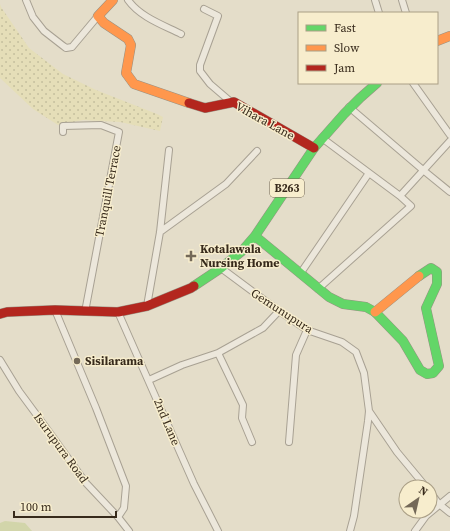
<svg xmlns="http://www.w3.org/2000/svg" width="450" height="531" viewBox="0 0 450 531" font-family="'Source Serif 4',serif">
	<defs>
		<pattern id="farmland-dots" width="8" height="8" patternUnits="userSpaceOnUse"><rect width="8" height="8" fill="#e5deb8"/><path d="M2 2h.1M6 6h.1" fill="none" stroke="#c5bf9e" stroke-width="1.8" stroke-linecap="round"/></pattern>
	</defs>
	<rect width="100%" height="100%" fill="#e4ddc9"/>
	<path fill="url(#farmland-dots)" d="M 0,4 L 1,7 L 29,48 L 63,74 L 96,90 L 157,114 L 163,117 L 160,131 L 120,122 L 83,120 L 58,125 L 33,109 L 0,78 Z"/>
	<path fill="#d2d5aa" d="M 5,521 L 25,523 L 32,531 L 0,531 L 0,523 Z"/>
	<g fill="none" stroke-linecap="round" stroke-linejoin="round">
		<g stroke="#a8a193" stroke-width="8">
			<path id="street" d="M 26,0 L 33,17 L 44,31 L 62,45 L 66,48 L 72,47 L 98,16
				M 128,0 C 140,17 163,25 181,34
				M 375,0 L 379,13
				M 402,0 L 406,13
				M 204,9 L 218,16 L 200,65 L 200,71 L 210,84 L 231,102
				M 413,83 L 450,135
				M 349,107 L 423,170 L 450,192
				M 63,132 L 63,126 L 101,125 L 119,132 L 85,312
				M 400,196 L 450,141
				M 160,232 L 226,184 L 257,151
				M 221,268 L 279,311 L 307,330 L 342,342 L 356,352 L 364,373 L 369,411 L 368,421 L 354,516 L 350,531
				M 300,274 L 369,173
				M 318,289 L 411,206 L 400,196 L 322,138
				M 147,306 L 160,232 L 169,150
				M 55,310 L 96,408 L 126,486 L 124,508 L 118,517
				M 118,312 L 194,484 L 218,531
				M 218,353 L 243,405 L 242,418 L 252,442
				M 0,360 L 19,391 L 47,429 L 86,483 L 118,517 L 129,531
				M 149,380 L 182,365 L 218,353 L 263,328 L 279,311
				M 369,411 L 397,452 L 426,487
				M 289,442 L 296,355 L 307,330
				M 430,492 L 439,504 L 450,513
				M 415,531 L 426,516 L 450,496"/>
		</g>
		<g stroke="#989183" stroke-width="10">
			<path id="fast" d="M 255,236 L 329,297 L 343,304 L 366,307 L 375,312 L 403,341 L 420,370 L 427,374 L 433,373 L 439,366 L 426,308 L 437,284 L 437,272 L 431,268 L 419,276
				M 194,286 L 221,268 L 242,251 L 255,236 L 314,148 L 344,114 L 360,98 L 377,83"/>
		</g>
		<g stroke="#989183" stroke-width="10">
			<path id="slow" d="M 113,0 L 98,16 L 104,23 L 128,39 L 131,45 L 126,73 L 134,84 L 189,103
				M 437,41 L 450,36
				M 375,312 L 419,276"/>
		</g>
		<g stroke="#989183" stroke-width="10">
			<path id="jam" d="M 189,103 L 205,108 L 234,102 L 314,148
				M 0,314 L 7,312 L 55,310 L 118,312 L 147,306 L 191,288 L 194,286"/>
		</g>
		<use href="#street" stroke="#ece7db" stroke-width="6"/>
		<use href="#fast" stroke="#63d668" stroke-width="9"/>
		<use href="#slow" stroke="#ff974d" stroke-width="9"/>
		<use href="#jam" stroke="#b3261e" stroke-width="9"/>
	</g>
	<g fill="#746958" stroke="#f7edcd" stroke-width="1.5">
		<path d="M189 250h4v4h4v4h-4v4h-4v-4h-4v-4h4z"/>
		<circle cx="77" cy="361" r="4"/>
	</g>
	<g text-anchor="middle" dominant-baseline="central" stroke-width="3" stroke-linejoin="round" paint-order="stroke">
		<rect fill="#f7edcd" stroke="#716450" stroke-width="1" x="270" y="179" width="34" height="18" rx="3"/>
		<g font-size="11" font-weight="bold" fill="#372a1b">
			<text x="287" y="188">B263</text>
		</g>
		<g font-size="12" fill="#372a1b" stroke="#f7edcd">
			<text transform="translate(265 121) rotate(29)">Vihara Lane</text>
			<text transform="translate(108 191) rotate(-79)">Tranquill Terrace</text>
			<text transform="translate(282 311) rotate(33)">Gemunupura</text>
			<text transform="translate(167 422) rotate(67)">2nd Lane</text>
			<text transform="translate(61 448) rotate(54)">Isurupura Road</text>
		</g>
		<g font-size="12" font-weight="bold" fill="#372a1b" stroke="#f7edcd" text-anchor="start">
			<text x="200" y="249">Kotalawala<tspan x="200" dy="14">Nursing Home</tspan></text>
			<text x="85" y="361">Sisilarama</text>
		</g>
	</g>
	<rect x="298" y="12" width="140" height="72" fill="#f7edcd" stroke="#aa9f86"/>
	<rect x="306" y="25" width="20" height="6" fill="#63d668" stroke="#aa9f86"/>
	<text x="334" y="32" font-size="12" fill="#372a1b">Fast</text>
	<rect x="306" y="45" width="20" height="6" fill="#ff974d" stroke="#aa9f86"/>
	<text x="334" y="52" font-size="12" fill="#372a1b">Slow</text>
	<rect x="306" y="65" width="20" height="6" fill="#b3261e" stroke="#aa9f86"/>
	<text x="334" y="72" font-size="12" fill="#372a1b">Jam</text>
	<g transform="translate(418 499) rotate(34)"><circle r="19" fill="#f7edcd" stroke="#aa9f86"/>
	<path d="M0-3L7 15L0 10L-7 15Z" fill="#746958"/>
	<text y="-6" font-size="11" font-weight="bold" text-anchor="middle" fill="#372a1b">N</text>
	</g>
	<path d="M14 511v6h102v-6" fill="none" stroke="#372a1b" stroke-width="2"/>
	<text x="20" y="511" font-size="12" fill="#372a1b" stroke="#f7edcd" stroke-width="3" paint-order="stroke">100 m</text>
</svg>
